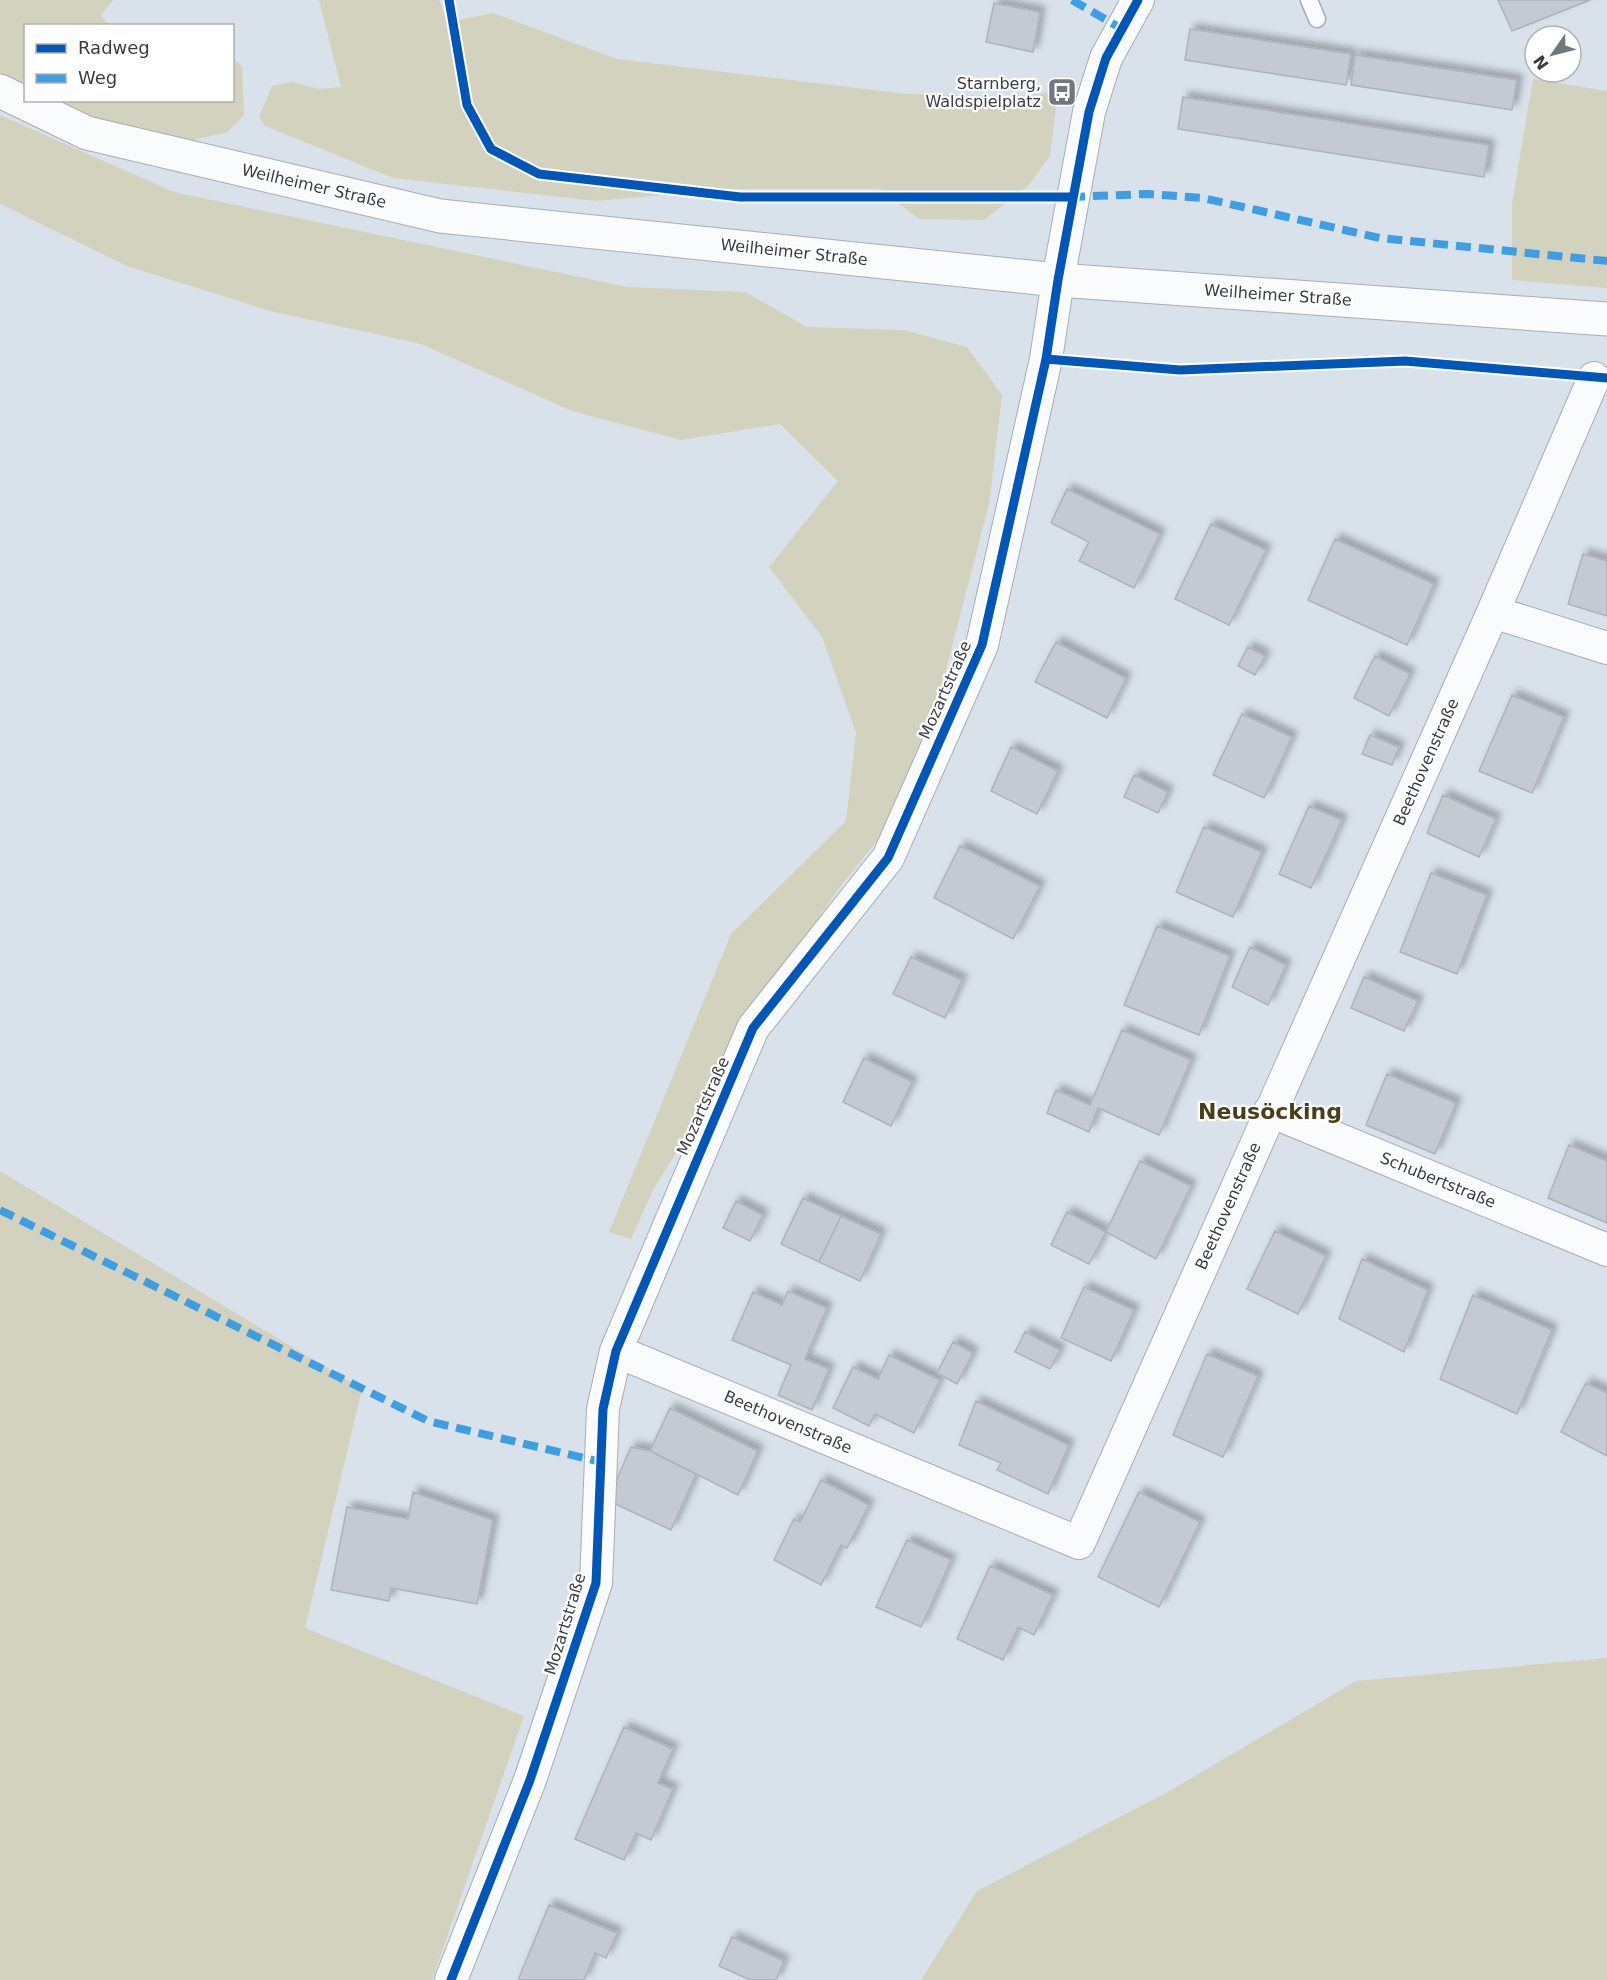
<svg xmlns="http://www.w3.org/2000/svg" width="1607" height="1980" viewBox="0 0 1607 1980" font-family="'DejaVu Sans',sans-serif">
	<defs>
		<filter id="shadow"><feDropShadow dx="5.5" dy="-5.5" stdDeviation="3" flood-color="#0004"/></filter>
	</defs>
	<rect width="100%" height="100%" fill="#d9e2eb"/>
	<path fill="#d3d2bf" d="M 0,0 L 113,0 L 101,15 L 109,25 L 26,26 L 25,99 L 0,87 Z
		M 319,0 L 439,0 L 448,22 L 493,13 L 617,59 L 906,94 L 1013,96 L 1054,93 L 1056,109 L 1050,156 L 1029,185 L 984,220 L 919,219 L 880,189 L 729,189 L 596,201 L 393,178 L 265,126 L 259,117 L 272,86 L 292,82 L 319,89 L 341,87 Z
		M 233,58 L 242,66 L 244,115 L 228,132 L 184,142 L 29,101 L 232,100 Z
		M 1533,79 L 1607,91 L 1607,288 L 1512,280 L 1512,204 Z
		M 0,115 L 174,192 L 628,287 L 745,292 L 807,327 L 904,330 L 967,347 L 1002,395 L 989,504 L 943,681 L 889,826 L 839,888 L 791,958 L 743,1015 L 683,1142 L 653,1190 L 631,1239 L 609,1232 L 731,934 L 846,821 L 856,733 L 822,637 L 769,567 L 838,481 L 780,424 L 681,440 L 572,411 L 421,344 L 270,311 L 127,266 L 0,204 Z
		M 0,1171 L 362,1389 L 305,1628 L 524,1716 L 432,1980 L 0,1980 Z
		M 1607,1658 L 1607,1980 L 921,1980 L 977,1891 L 1166,1793 L 1356,1681 Z"/>
	<path fill="#c3cad1" stroke="#acb3ba" stroke-width="1.5" filter="url(#shadow)" d="M 1498,0 L 1590,0 L 1512,31 Z
		M 994,3 L 1040,12 L 1033,52 L 986,42 Z
		M 1190,29 L 1351,54 L 1346,85 L 1185,60 Z
		M 1355,55 L 1517,80 L 1512,110 L 1351,85 Z
		M 1183,97 L 1489,145 L 1484,177 L 1178,129 Z
		M 1067,489 L 1160,534 L 1134,588 L 1079,561 L 1089,542 L 1051,523 Z
		M 1211,524 L 1266,550 L 1229,625 L 1175,599 Z
		M 1335,539 L 1434,584 L 1407,645 L 1308,600 Z
		M 1583,554 L 1607,561 L 1607,616 L 1568,604 Z
		M 1056,642 L 1126,678 L 1107,718 L 1035,682 Z
		M 1248,647 L 1265,656 L 1255,675 L 1238,666 Z
		M 1375,656 L 1410,674 L 1389,716 L 1354,698 Z
		M 1512,695 L 1564,717 L 1532,793 L 1479,771 Z
		M 1242,714 L 1292,737 L 1264,798 L 1213,775 Z
		M 1370,735 L 1399,747 L 1392,765 L 1362,754 Z
		M 1011,747 L 1058,771 L 1037,814 L 991,791 Z
		M 1134,775 L 1168,792 L 1158,813 L 1124,797 Z
		M 1443,795 L 1496,819 L 1479,857 L 1427,833 Z
		M 1309,806 L 1342,820 L 1311,888 L 1279,874 Z
		M 1204,827 L 1262,852 L 1233,917 L 1176,892 Z
		M 960,846 L 1040,886 L 1013,939 L 934,898 Z
		M 1431,873 L 1487,895 L 1457,974 L 1400,952 Z
		M 1157,926 L 1230,956 L 1199,1035 L 1124,1005 Z
		M 1250,947 L 1286,965 L 1268,1005 L 1232,987 Z
		M 911,957 L 962,980 L 945,1018 L 893,994 Z
		M 1364,977 L 1418,1001 L 1404,1031 L 1351,1008 Z
		M 1122,1030 L 1191,1060 L 1159,1135 L 1098,1108 L 1089,1132 L 1047,1113 L 1056,1090 L 1090,1105 Z
		M 864,1058 L 912,1082 L 891,1126 L 843,1102 Z
		M 1387,1074 L 1456,1103 L 1435,1154 L 1366,1125 Z
		M 1569,1145 L 1607,1161 L 1607,1223 L 1548,1198 Z
		M 1140,1161 L 1191,1186 L 1156,1259 L 1106,1232 Z
		M 803,1198 L 841,1216 L 819,1262 L 781,1244 Z
		M 736,1201 L 763,1215 L 750,1241 L 723,1228 Z
		M 1067,1212 L 1106,1232 L 1089,1264 L 1051,1245 Z
		M 841,1216 L 881,1234 L 860,1281 L 819,1262 Z
		M 1275,1231 L 1326,1256 L 1298,1314 L 1247,1289 Z
		M 1362,1259 L 1428,1290 L 1404,1352 L 1339,1319 Z
		M 1084,1287 L 1134,1310 L 1111,1361 L 1061,1338 Z
		M 788,1291 L 827,1308 L 805,1359 L 829,1369 L 812,1410 L 778,1395 L 791,1365 L 732,1340 L 753,1292 L 782,1305 Z
		M 1473,1295 L 1552,1330 L 1517,1414 L 1440,1379 Z
		M 1025,1332 L 1060,1350 L 1050,1369 L 1015,1352 Z
		M 953,1342 L 973,1353 L 957,1384 L 937,1373 Z
		M 1207,1354 L 1258,1376 L 1223,1457 L 1173,1435 Z
		M 889,1355 L 940,1380 L 914,1433 L 875,1414 L 869,1426 L 833,1408 L 853,1367 L 878,1379 Z
		M 1586,1383 L 1607,1393 L 1607,1456 L 1561,1432 Z
		M 976,1401 L 1069,1445 L 1048,1494 L 997,1470 L 1001,1463 L 959,1445 Z
		M 670,1408 L 758,1451 L 738,1495 L 650,1451 Z
		M 631,1447 L 650,1451 L 696,1474 L 671,1530 L 613,1503 L 610,1495 Z
		M 821,1480 L 869,1505 L 847,1548 L 841,1545 L 821,1585 L 774,1560 L 794,1519 L 800,1522 Z
		M 413,1492 L 493,1520 L 477,1604 L 391,1588 L 389,1601 L 331,1590 L 347,1507 L 408,1519 Z
		M 1139,1492 L 1200,1522 L 1159,1607 L 1098,1577 Z
		M 907,1540 L 951,1560 L 921,1627 L 876,1607 Z
		M 990,1566 L 1053,1595 L 1034,1635 L 1018,1627 L 1003,1660 L 957,1639 Z
		M 624,1727 L 673,1749 L 658,1783 L 673,1789 L 651,1840 L 636,1833 L 624,1860 L 575,1839 Z
		M 549,1905 L 617,1933 L 606,1958 L 595,1953 L 584,1980 L 518,1980 Z
		M 732,1937 L 784,1961 L 776,1980 L 750,1980 L 719,1966 Z"/>
	<g fill="none" stroke-linecap="round" stroke-linejoin="round">
		<g stroke="#a6adb4" stroke-width="19">
			<path id="lane" d="M 1309,0 L 1317,19"/>
		</g>
		<g stroke="#a6adb4" stroke-width="34">
			<path id="street" d="M 1493,612 L 1607,648
				M 1270,1111 L 1607,1250
				M 616,1351 L 1079,1543 L 1493,612 L 1594,378
				M 451,1980 L 530,1780 L 596,1583 L 603,1409 L 616,1351 L 753,1028 L 888,858 L 982,645 L 1046,359 L 1058,280 L 1089,112 L 1106,58 L 1138,0"/>
		</g>
		<g stroke="#a6adb4" stroke-width="35">
			<path id="primary" d="M 0,91 L 87,133 L 440,216 L 1058,280 L 1607,319"/>
		</g>
		<use href="#lane" stroke="#f9fbfc" stroke-width="16"/>
		<use href="#street" stroke="#f9fbfc" stroke-width="32"/>
		<use href="#primary" stroke="#f9fbfc" stroke-width="33"/>
		<path stroke="#3e9ee3" stroke-width="8" stroke-dasharray="15 8" stroke-linecap="butt" d="M 1072,0 L 1122,29
			M 1070,197 L 1148,194 L 1203,198 L 1380,238 L 1607,261
			M 0,1210 L 428,1421 L 601,1462"/>
		<g stroke="#fff" stroke-width="13">
			<path id="cycleway" d="M 449,0 L 467,105 L 491,149 L 539,174 L 740,197 L 1072,197
				M 1046,359 L 1180,370 L 1405,361 L 1607,378
				M 451,1980 L 530,1780 L 596,1583 L 603,1409 L 616,1351 L 753,1028 L 888,858 L 982,645 L 1046,359 L 1058,280 L 1089,112 L 1106,58 L 1138,0"/>
		</g>
		<use href="#cycleway" stroke="#0057b8" stroke-width="9"/>
	</g>
	<defs>
		<g id="bus-square" transform="scale(1.5)"><rect x="-9" y="-9" width="18" height="18" rx="4" fill="#70777e" stroke="#fff"/><path d="M-5-6H5V4H4V6H2V4H-2V6H-4V4H-5ZM-3.5-4V0h7V-4ZM-3.5 1.2v1.5H-2V1.2ZM2 1.2v1.5H3.5V1.2Z" fill="#fff"/></g>
	</defs>
	<g fill-rule="evenodd">
		<use href="#bus-square" x="1062" y="92"/>
	</g>
	<g text-anchor="middle" dominant-baseline="central" stroke-width="4.5" stroke-linejoin="round" paint-order="stroke">
		<g font-size="16" fill="#373d43" stroke="#fff" text-anchor="end">
			<text x="1041" y="83">Starnberg,<tspan x="1041" dy="18">Waldspielplatz</tspan></text>
		</g>
		<g font-size="16" fill="#373d43" stroke="#fff">
			<text transform="translate(314 186) rotate(13)">Weilheimer Straße</text>
			<text transform="translate(794 252) rotate(6)">Weilheimer Straße</text>
			<text transform="translate(1278 295) rotate(4)">Weilheimer Straße</text>
			<text transform="translate(945 690) rotate(-66)">Mozartstraße</text>
			<text transform="translate(1426 762) rotate(-66)">Beethovenstraße</text>
			<text transform="translate(703 1106) rotate(-66)">Mozartstraße</text>
			<text transform="translate(1438 1180) rotate(22)">Schubertstraße</text>
			<text transform="translate(1228 1206) rotate(-66)">Beethovenstraße</text>
			<text transform="translate(788 1422) rotate(23)">Beethovenstraße</text>
			<text transform="translate(565 1624) rotate(-73)">Mozartstraße</text>
		</g>
		<g font-size="22" font-weight="bold" fill="#493f16" stroke="#fff">
			<text x="1270" y="1111">Neusöcking</text>
		</g>
	</g>
	<rect x="24" y="24" width="210" height="78" fill="#ffffff" stroke="#afb1b4" stroke-width="1.5"/>
	<rect x="36" y="44" width="30" height="9" fill="#0057b8" stroke="#afb1b4" stroke-width="1.5"/>
	<text x="78" y="54" font-size="18" fill="#373d43">Radweg</text>
	<rect x="36" y="74" width="30" height="9" fill="#3e9ee3" stroke="#afb1b4" stroke-width="1.5"/>
	<text x="78" y="84" font-size="18" fill="#373d43">Weg</text>
	<g transform="translate(1553 54) rotate(235)"><circle r="28" fill="#ffffff" stroke="#afb1b4" stroke-width="1.5"/>
	<path d="M0-4.5L10 22L0 15L-10 22Z" fill="#70777e"/>
	<text y="-9" font-size="16" font-weight="bold" text-anchor="middle" fill="#373d43">N</text>
	</g>
</svg>
